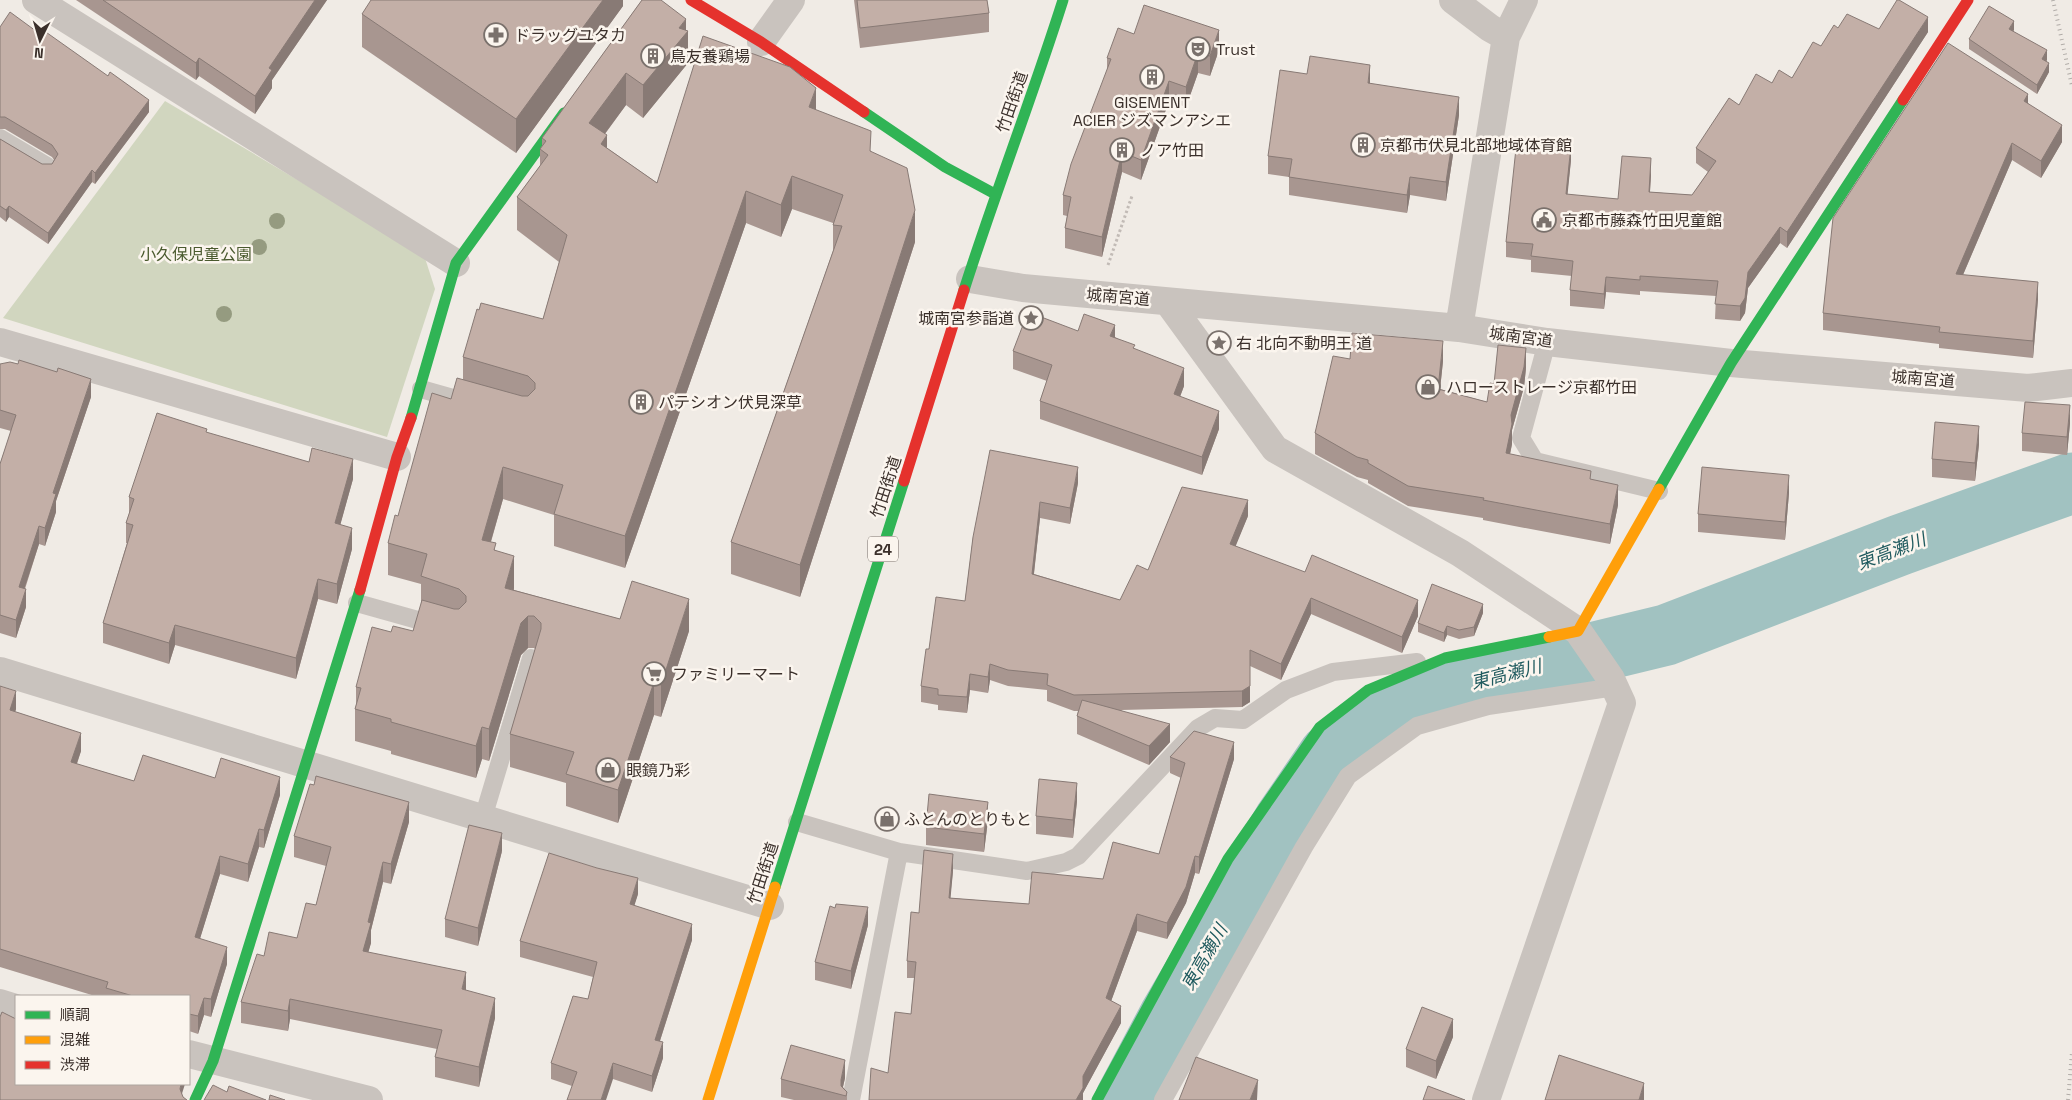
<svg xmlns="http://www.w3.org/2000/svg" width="2072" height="1100" viewBox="0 0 2072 1100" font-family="'Space Grotesk','Noto Sans JP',sans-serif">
	<rect width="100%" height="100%" fill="#f0ebe5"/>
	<path fill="#d1d6bf" d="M 165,101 L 424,255 L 435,289 L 387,437 L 3,318 Z"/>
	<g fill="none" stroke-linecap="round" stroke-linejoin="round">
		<path stroke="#a1c2c1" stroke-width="61" d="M 1125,1100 L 1169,1017 L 1284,821 L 1329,755 L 1415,696 L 1666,635 L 1900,545 L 2072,483"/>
		<path stroke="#c2bbb6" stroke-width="3" stroke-dasharray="2.5 2.5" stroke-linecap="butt" d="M 1108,265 L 1132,196"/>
		<path stroke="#c9c3be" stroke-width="18" d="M 0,138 L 47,166
			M 1547,342 L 1521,438 L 1535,461 L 1659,491
			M 421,389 L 474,404
			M 357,603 L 439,626
			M 483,818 L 531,658
			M 797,822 L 899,852 L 851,1100
			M 899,852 L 1027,871 L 1066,862 L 1078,856 L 1198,728 L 1215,718 L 1243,720 L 1286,690 L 1333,672 L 1417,662
			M 1163,1100 L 1304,847 L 1348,776 L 1417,726 L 1488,706 L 1615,687"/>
		<path stroke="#c9c3be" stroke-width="28" d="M 36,0 L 456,263
			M 1453,0 L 1490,28 L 1506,37
			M 761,42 L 791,0
			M 970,279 L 1023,288 L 1459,328 L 1547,342 L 1731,363 L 2028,388 L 2072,383
			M 1168,302 L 1275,449 L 1460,553 L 1578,631 L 1611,679 L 1622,703 L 1486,1100
			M 1459,328 L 1506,37 L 1524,0
			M 0,342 L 397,457
			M 0,671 L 770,906
			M 0,1003 L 16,1008
			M 189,1054 L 369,1100"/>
		<path stroke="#30b455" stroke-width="11" d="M 864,112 L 945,167 L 995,194
			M 964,290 C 995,193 1032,98 1063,0
			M 411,418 L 456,263 L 564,113
			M 1659,489 L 1731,363 L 1903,100
			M 775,887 L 904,481
			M 195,1100 L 213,1061 L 360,590
			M 1097,1100 L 1228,859 L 1320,727 L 1368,690 L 1445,658 L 1549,637"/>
		<path stroke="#ff9f0a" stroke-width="11" d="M 1549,637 L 1578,631 L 1659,489
			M 708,1100 L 775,887"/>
		<path stroke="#e5322d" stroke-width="11" d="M 691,0 L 761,42 L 864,112
			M 1903,100 L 1968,0
			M 904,481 L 964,290
			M 360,590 L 397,457 L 411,418"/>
		<path stroke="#b1aca8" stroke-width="4" stroke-dasharray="1 4" stroke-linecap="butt" d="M 2053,0 L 2072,86
			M 2068,1100 L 2072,1052"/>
	</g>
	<g fill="#959b80">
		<circle cx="277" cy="221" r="8"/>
		<circle cx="259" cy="247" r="8"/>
		<circle cx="224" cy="314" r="8"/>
	</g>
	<path fill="#a89690" d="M 76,0 L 327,0 L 272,80 L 272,88 L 255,114 L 199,76 L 196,80 Z
		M 623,0 L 623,6 L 516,153 L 362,47 L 362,14 Z
		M 642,0 L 686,30 L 688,63 L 643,118 L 626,105 L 605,134 L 607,148 L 657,183 L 816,110 L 871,151 L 915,242 L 800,597 L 731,574 L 731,542 L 833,251 L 833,223 L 792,209 L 781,237 L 746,223 L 625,568 L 554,546 L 554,515 L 503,499 L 491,542 L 514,588 L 514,590 L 620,619 L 689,631 L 661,717 L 654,715 L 618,823 L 566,806 L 566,783 L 510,767 L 510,734 L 535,649 L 534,648 L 528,648 L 521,655 L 489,761 L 482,759 L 476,778 L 391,754 L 391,751 L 355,741 L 355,709 L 356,705 L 356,687 L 391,632 L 413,631 L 421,605 L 421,584 L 388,575 L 388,543 L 398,516 L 451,399 L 463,379 L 463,357 L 543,319 L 559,262 L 517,230 L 517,197 L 540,166 L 540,149 L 542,146 L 542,138 Z
		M 854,0 L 987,0 L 989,13 L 989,32 L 860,48 Z
		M 0,27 L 149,112 L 95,184 L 92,182 L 48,244 L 9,217 L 6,222 L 0,217 L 0,139 L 42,164 L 52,164 L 54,160 L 52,157 L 5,129 L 0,129 Z
		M 1838,28 L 1928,32 L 1787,248 L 1780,243 L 1748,288 L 1745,313 L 1740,321 L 1715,319 L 1716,296 L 1640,291 L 1640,295 L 1606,292 L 1604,309 L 1570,306 L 1570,290 L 1572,276 L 1531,272 L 1531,260 L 1506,257 L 1506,242 L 1571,160 L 1567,195 L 1618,199 L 1651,174 L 1650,192 L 1692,195 L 1708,172 L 1696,163 L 1696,148 L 1739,105 L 1772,83 L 1792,78 Z
		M 2014,30 L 2013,31 L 2047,60 L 2046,61 L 2049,72 L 2037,94 L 1969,49 L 1969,39 Z
		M 1134,34 L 1219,50 L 1210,76 L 1198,73 L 1186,107 L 1169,101 L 1141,180 L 1122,172 L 1102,257 L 1065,248 L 1065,228 L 1067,216 L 1063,215 L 1063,195 L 1107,71 L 1107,58 Z
		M 1370,84 L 1459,115 L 1446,201 L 1410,195 L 1407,213 L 1289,195 L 1289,177 L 1268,174 L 1268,156 Z
		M 2028,103 L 2062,142 L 2041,178 L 2012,160 L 1963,275 L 2038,299 L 2033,358 L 1939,348 L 1939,344 L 1823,330 L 1823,313 Z
		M 1078,331 L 1115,337 L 1135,349 L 1184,386 L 1180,397 L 1219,429 L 1202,475 L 1040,419 L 1040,401 L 1047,381 L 1013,369 L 1013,351 Z
		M 1350,359 L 1443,361 L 1440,389 L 1487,402 L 1526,368 L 1524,387 L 1512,430 L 1512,444 L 1510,454 L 1591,480 L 1618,505 L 1610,544 L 1483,520 L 1483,518 L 1408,506 L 1368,483 L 1368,480 L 1357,477 L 1315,454 L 1315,433 Z
		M 0,364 L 91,397 L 56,501 L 56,512 L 45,546 L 39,544 L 25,589 L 26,607 L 16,638 L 0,633 L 0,464 L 11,431 L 0,428 Z
		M 2070,423 L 2067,455 L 2022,451 L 2022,433 Z
		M 207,433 L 353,479 L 340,525 L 352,549 L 337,604 L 318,599 L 296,679 L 175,645 L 169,664 L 103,643 L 103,623 L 127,543 L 126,543 L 126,523 L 129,514 L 129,497 Z
		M 1979,444 L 1975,481 L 1932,477 L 1932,459 Z
		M 1078,483 L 1070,524 L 1040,518 L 1034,574 L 1120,600 L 1148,570 L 1248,516 L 1235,546 L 1418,616 L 1402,653 L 1311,614 L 1281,680 L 1250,666 L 1250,702 L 1242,707 L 1121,710 L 1170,742 L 1149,765 L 1077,734 L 1077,716 L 1078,711 L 1074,711 L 1047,701 L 1047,690 L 1008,686 L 990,680 L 988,693 L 970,690 L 967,713 L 938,710 L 938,705 L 921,702 L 921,686 L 929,649 L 965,601 L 973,537 Z
		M 1789,493 L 1785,540 L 1698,532 L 1698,514 Z
		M 1483,613 L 1474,636 L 1459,639 L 1447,635 L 1444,642 L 1418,632 L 1418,623 Z
		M 0,686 L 16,709 L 15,712 L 81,751 L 77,764 L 134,781 L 215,778 L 280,795 L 264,848 L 259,847 L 248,882 L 220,874 L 200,938 L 227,964 L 211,1017 L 204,1015 L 198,1034 L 189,1031 L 189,996 L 95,996 L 0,967 Z
		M 1170,757 L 1234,759 L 1199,874 L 1195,873 L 1186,903 L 1167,939 L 1137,931 L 1111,1001 L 1121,1023 L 1083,1093 L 888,1073 L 911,1014 L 914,978 L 907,978 L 907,961 L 919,913 L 953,871 L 950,898 L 1029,904 L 1103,879 L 1159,854 L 1181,778 L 1170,773 Z
		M 1077,801 L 1073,838 L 1036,834 L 1036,816 Z
		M 988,820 L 984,852 L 926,845 L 926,827 Z
		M 409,822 L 391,884 L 383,882 L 371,930 L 371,943 L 368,952 L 466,990 L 495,1018 L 479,1087 L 435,1077 L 435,1057 L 437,1049 L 290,1019 L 288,1031 L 241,1023 L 241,1002 L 264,956 L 297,938 L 316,905 L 326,866 L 294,857 L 294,836 Z
		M 502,851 L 478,946 L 445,937 L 445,919 Z
		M 638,894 L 634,905 L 692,940 L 660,1041 L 663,1058 L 652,1092 L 613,1079 L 572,1086 L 551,1079 L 551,1063 L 588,999 L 593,977 L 520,957 L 520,941 Z
		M 868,925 L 851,989 L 815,980 L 815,962 Z
		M 1453,1037 L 1436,1079 L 1406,1067 L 1406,1049 Z
		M 845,1078 L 843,1087 L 847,1092 L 847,1100 L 794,1100 L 781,1097 L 781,1079 Z"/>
	<path fill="#887a75" d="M 315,0 L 327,0 L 272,80 L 272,88 L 255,114 L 255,96 L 269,68 Z
		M 603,0 L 623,0 L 623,6 L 516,153 L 516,119 Z
		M 1928,17 L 1928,32 L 1787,248 L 1787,232 Z
		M 686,19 L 686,33 L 688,31 L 688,63 L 643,118 L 643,85 L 679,28 Z
		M 2014,21 L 2014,30 L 2009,38 L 2009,29 Z
		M 1219,30 L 1219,50 L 1210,76 L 1210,56 Z
		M 2047,50 L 2047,60 L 2042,68 L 2042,59 Z
		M 1198,53 L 1198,73 L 1186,107 L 1186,87 Z
		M 199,58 L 199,76 L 196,80 L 196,63 Z
		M 2049,63 L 2049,72 L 2037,94 L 2037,85 Z
		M 1370,65 L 1370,83 L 1368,102 L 1368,83 Z
		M 626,73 L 626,105 L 589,155 L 589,123 Z
		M 1169,81 L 1169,101 L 1141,180 L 1141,160 Z
		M 816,88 L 816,120 L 809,107 Z
		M 2028,94 L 2028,111 L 2024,101 Z
		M 1459,97 L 1459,115 L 1446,201 L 1446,182 Z
		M 149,100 L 149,112 L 95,184 L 95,173 Z
		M 2062,125 L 2062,142 L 2041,178 L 2041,161 Z
		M 607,135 L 607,167 L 601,144 Z
		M 2012,143 L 2012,160 L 1956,291 L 1956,274 Z
		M 1571,145 L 1571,160 L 1566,210 L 1566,194 Z
		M 1122,152 L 1122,172 L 1102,257 L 1102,237 Z
		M 1651,158 L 1651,174 L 1649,207 L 1649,192 Z
		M 92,170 L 92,182 L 48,244 L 48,233 Z
		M 792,176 L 792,209 L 781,237 L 781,205 Z
		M 1410,177 L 1410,195 L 1407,213 L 1407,195 Z
		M 746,191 L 746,223 L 625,568 L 625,536 Z
		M 9,206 L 9,217 L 6,222 L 6,210 Z
		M 915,210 L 915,242 L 800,597 L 800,565 Z
		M 1780,227 L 1780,243 L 1748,288 L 1745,313 L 1740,321 L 1740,306 L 1748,272 Z
		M 1606,277 L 1606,292 L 1604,309 L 1604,294 Z
		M 2038,282 L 2038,299 L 2033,358 L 2033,341 Z
		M 1115,325 L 1115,343 L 1110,336 Z
		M 1443,341 L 1443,361 L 1438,409 L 1438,389 Z
		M 1526,348 L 1526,368 L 1524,387 L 1512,430 L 1512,444 L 1506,474 L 1506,453 L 1511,415 Z
		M 1184,368 L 1184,386 L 1174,412 L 1174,394 Z
		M 91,379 L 91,397 L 56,501 L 56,512 L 45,546 L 45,528 L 53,493 Z
		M 2070,405 L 2070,423 L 2067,455 L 2067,437 Z
		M 1219,411 L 1219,429 L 1202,475 L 1202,457 Z
		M 1979,426 L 1979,444 L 1975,481 L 1975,463 Z
		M 353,459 L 353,479 L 335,544 L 335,523 Z
		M 503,467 L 503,499 L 482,572 L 482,540 Z
		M 1078,467 L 1078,483 L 1070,524 L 1070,508 Z
		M 1789,475 L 1789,493 L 1785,540 L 1785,522 Z
		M 1618,485 L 1618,505 L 1610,544 L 1610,524 Z
		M 1248,500 L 1248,516 L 1230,560 L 1230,544 Z
		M 1040,502 L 1040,518 L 1032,590 L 1032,574 Z
		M 39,526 L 39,544 L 19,605 L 19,587 Z
		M 352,528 L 352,549 L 337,604 L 337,584 Z
		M 514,556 L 514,588 L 505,620 L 505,588 Z
		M 318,579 L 318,599 L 296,679 L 296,658 Z
		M 26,589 L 26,607 L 16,638 L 16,620 Z
		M 1311,598 L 1311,614 L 1281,680 L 1281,664 Z
		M 689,599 L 689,631 L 661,717 L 661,685 Z
		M 1418,600 L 1418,616 L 1402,653 L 1402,637 Z
		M 1483,604 L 1483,613 L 1474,636 L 1474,627 Z
		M 528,616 L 528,648 L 521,655 L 489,761 L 489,729 L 521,623 Z
		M 175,625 L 175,645 L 169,664 L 169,643 Z
		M 1447,626 L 1447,635 L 1444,642 L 1444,633 Z
		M 990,664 L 990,680 L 988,693 L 988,677 Z
		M 970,674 L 970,690 L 967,713 L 967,697 Z
		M 654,682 L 654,715 L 618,823 L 618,790 Z
		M 1250,686 L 1250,702 L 1242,707 L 1242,691 Z
		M 16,691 L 16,709 L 10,728 L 10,710 Z
		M 1170,724 L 1170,742 L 1149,765 L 1149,746 Z
		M 482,727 L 482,759 L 476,778 L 476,746 Z
		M 81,733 L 81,751 L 71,780 L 71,762 Z
		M 1234,742 L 1234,759 L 1199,874 L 1199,857 Z
		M 280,777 L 280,795 L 264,848 L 264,830 Z
		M 1077,783 L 1077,801 L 1073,838 L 1073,820 Z
		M 409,802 L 409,822 L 391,884 L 391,864 Z
		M 988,802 L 988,820 L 984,852 L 984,834 Z
		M 259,829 L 259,847 L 248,882 L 248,864 Z
		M 502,833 L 502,851 L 478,946 L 478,928 Z
		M 953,854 L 953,871 L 949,915 L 949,898 Z
		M 220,856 L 220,874 L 195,955 L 195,937 Z
		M 1195,856 L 1195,873 L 1186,903 L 1167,939 L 1167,923 Z
		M 383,862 L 383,882 L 371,930 L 371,943 L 363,971 L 363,951 L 368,922 Z
		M 638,878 L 638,894 L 630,920 L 630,904 Z
		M 868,907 L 868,925 L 851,989 L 851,971 Z
		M 1137,914 L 1137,931 L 1106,1015 L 1106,998 Z
		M 692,924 L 692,940 L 655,1056 L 655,1040 Z
		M 227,947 L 227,964 L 211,1017 L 211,999 Z
		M 466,972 L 466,992 L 462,989 Z
		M 204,998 L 204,1015 L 198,1034 L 198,1016 Z
		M 495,998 L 495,1018 L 479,1087 L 479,1067 Z
		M 290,999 L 290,1019 L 288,1031 L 288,1011 Z
		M 1121,1006 L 1121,1023 L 1083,1093 L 1083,1100 L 1076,1100 L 1083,1076 Z
		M 1453,1019 L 1453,1037 L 1436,1079 L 1436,1061 Z
		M 663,1042 L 663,1058 L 652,1092 L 652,1076 Z
		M 845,1060 L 845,1078 L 841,1095 L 841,1080 Z
		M 613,1063 L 613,1079 L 606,1100 L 601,1100 Z
		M 1258,1080 L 1257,1100 L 1250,1100 Z
		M 1644,1083 L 1644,1100 L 1639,1100 Z
		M 181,1084 L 185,1084 L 180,1100 L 180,1089 Z"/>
	<path fill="#c3afa7" stroke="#887a75" d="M 103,0 L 315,0 L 269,68 L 272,70 L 255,96 L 199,58 L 196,63 Z
		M 371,0 L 603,0 L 516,119 L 362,14 Z
		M 642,0 L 661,0 L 686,19 L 679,28 L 688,31 L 643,85 L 626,73 L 589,123 L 607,135 L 601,144 L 657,183 L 703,36 L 790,67 L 816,88 L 809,107 L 871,131 L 870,151 L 907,168 L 915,210 L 800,565 L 731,542 L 842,226 L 833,225 L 843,195 L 792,176 L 781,205 L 746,191 L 625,536 L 554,514 L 563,485 L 503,467 L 482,540 L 496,543 L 494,550 L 514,556 L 505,588 L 620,619 L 632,581 L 689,599 L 661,685 L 654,682 L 618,790 L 566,774 L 574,752 L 510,734 L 541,629 L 541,623 L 534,616 L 528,616 L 521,623 L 489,729 L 482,727 L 476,746 L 391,722 L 391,719 L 355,709 L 361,688 L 356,687 L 372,627 L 391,632 L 393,626 L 413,631 L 422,600 L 454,609 L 459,609 L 466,602 L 466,596 L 459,589 L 421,576 L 427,554 L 388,543 L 395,515 L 398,516 L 432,393 L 451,399 L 457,378 L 522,396 L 528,396 L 535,389 L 535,383 L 528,376 L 463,357 L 477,309 L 479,310 L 481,303 L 543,319 L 567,235 L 517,197 L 548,155 L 540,149 L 546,141 L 542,138 Z
		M 857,0 L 987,0 L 989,13 L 860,28 Z
		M 1897,0 L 1899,0 L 1928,17 L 1787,232 L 1780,227 L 1748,272 L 1745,298 L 1740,306 L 1715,304 L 1718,281 L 1640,276 L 1640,280 L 1606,277 L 1604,294 L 1570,290 L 1573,261 L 1531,256 L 1533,244 L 1506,242 L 1517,139 L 1571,145 L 1566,194 L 1618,199 L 1622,156 L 1651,158 L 1649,192 L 1692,195 L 1716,161 L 1696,148 L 1729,98 L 1739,105 L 1756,74 L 1772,83 L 1779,70 L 1792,78 L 1813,42 L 1821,46 L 1834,25 L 1838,28 L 1847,14 L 1879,29 Z
		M 1144,5 L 1219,30 L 1210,56 L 1198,53 L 1186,87 L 1169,81 L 1141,160 L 1122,152 L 1102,237 L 1065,228 L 1071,197 L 1063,195 L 1071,164 L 1111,59 L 1107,58 L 1118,28 L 1134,34 Z
		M 1989,6 L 2014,21 L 2009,29 L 2047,50 L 2042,59 L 2049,63 L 2037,85 L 1969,39 Z
		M 10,12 L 40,34 L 43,30 L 108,76 L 110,72 L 149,100 L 95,173 L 92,170 L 48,233 L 9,206 L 6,210 L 0,206 L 0,139 L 42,164 L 52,164 L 58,154 L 52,145 L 5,117 L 0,117 L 0,27 Z
		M 1948,43 L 2028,94 L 2024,101 L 2062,125 L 2041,161 L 2012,143 L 1956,274 L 2038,282 L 2033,341 L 1939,332 L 1940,327 L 1823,313 L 1833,218 Z
		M 1310,56 L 1370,65 L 1368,83 L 1459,97 L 1446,182 L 1410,177 L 1407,195 L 1289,177 L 1292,159 L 1268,156 L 1280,70 L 1307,74 Z
		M 1028,312 L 1078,331 L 1084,314 L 1115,325 L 1110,336 L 1135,345 L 1133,348 L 1184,368 L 1174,394 L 1219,411 L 1202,457 L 1040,401 L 1052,365 L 1013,351 Z
		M 1352,333 L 1443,341 L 1438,389 L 1487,402 L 1490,383 L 1494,384 L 1498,345 L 1526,348 L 1524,367 L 1511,415 L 1512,424 L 1506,453 L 1591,471 L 1590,479 L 1618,485 L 1610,524 L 1483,500 L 1484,498 L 1408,486 L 1368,463 L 1368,460 L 1357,457 L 1315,433 L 1333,356 L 1350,359 Z
		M 19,360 L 57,372 L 58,368 L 91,379 L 53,493 L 56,494 L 45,528 L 39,526 L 19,587 L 26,589 L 16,620 L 0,615 L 0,464 L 16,415 L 0,410 L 0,364 L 10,362 L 18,364 Z
		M 2025,402 L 2070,405 L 2067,437 L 2022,433 Z
		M 157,413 L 207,429 L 206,432 L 309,462 L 312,448 L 353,459 L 335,523 L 352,528 L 337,584 L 318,579 L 296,658 L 175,625 L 169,643 L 103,623 L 133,525 L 126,523 L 134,499 L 129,497 Z
		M 1935,422 L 1979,426 L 1975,463 L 1932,459 Z
		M 990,450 L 1078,467 L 1070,508 L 1040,502 L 1032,574 L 1120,600 L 1137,565 L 1148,570 L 1182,487 L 1248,500 L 1230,544 L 1305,572 L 1312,555 L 1418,600 L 1402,637 L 1311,598 L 1281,664 L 1250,650 L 1250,686 L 1242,691 L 1074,695 L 1047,685 L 1048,674 L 1008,670 L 990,664 L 988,677 L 970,674 L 967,697 L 938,695 L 938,689 L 921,686 L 926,649 L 929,649 L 936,597 L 965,601 L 973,537 Z
		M 1702,467 L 1789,475 L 1785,522 L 1698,514 Z
		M 1432,584 L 1483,604 L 1474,627 L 1459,630 L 1447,626 L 1444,633 L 1418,623 Z
		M 0,686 L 16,691 L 10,710 L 81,733 L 71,762 L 134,781 L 143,755 L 215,778 L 221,758 L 280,777 L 264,830 L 259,829 L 248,864 L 220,856 L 195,937 L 227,947 L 211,999 L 204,998 L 198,1016 L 189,1014 L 189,996 L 133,996 L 106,988 L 108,982 L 0,949 Z
		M 1082,700 L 1170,724 L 1149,746 L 1077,716 Z
		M 1194,731 L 1234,742 L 1199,857 L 1195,856 L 1186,887 L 1167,923 L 1137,914 L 1106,998 L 1121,1006 L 1083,1076 L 1083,1088 L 1076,1100 L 869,1100 L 871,1068 L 888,1073 L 895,1012 L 911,1014 L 916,962 L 907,961 L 911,912 L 919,913 L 924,850 L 953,854 L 949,898 L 1029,904 L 1032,872 L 1103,879 L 1113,842 L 1159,854 L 1185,763 L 1170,757 Z
		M 316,776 L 409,802 L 391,864 L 383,862 L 368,922 L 371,923 L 363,951 L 466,972 L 462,989 L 495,998 L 479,1067 L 435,1057 L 442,1030 L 290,999 L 288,1011 L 241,1002 L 257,954 L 264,956 L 269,932 L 297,938 L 306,903 L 316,905 L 331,847 L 294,836 L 310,784 L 314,785 Z
		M 1039,779 L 1077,783 L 1073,820 L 1036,816 Z
		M 929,794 L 988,802 L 984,834 L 926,827 Z
		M 469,825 L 502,833 L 478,928 L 445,919 Z
		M 549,853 L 597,868 L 638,878 L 630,904 L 692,924 L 655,1040 L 663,1042 L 652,1076 L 613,1063 L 601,1100 L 567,1100 L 577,1072 L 551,1063 L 573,996 L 588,999 L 597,962 L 520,941 Z
		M 836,904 L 868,907 L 851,971 L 815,962 L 830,906 L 835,908 Z
		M 1422,1007 L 1453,1019 L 1436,1061 L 1406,1049 Z
		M 2,1012 L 16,1019 L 16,1084 L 181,1084 L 180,1089 L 183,1097 L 187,1100 L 0,1100 L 0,1017 Z
		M 791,1045 L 845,1060 L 841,1080 L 841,1086 L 847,1092 L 846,1096 L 781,1079 Z
		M 1559,1055 L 1644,1083 L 1639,1100 L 1545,1100 Z
		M 1196,1057 L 1258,1080 L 1250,1100 L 1179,1100 Z
		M 213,1085 L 227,1092 L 229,1086 L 266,1100 L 204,1100 Z
		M 1428,1086 L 1465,1100 L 1423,1100 Z
		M 270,1095 L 285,1100 L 269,1100 Z"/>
	<defs>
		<g id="pharmacy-ring" transform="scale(1.25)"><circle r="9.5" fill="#fbf5ee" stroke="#7a716c" stroke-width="1.5"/><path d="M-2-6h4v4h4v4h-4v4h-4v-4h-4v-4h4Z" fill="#7a716c"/></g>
		<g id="theatre-ring" transform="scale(1.25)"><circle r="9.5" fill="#fbf5ee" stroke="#7a716c" stroke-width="1.5"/><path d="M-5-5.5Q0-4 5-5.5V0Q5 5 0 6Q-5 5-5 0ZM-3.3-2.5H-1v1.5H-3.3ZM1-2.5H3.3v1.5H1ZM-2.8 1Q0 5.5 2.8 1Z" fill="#7a716c"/></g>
		<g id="building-ring" transform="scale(1.25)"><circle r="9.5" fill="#fbf5ee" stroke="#7a716c" stroke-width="1.5"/><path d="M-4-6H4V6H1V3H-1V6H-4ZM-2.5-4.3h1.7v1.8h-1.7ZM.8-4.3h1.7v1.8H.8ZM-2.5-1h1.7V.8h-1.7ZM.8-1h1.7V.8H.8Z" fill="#7a716c"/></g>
		<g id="civic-ring" transform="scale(1.25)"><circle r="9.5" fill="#fbf5ee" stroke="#7a716c" stroke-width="1.5"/><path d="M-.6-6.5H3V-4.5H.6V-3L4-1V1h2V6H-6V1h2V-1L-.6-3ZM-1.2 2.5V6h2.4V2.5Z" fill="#7a716c"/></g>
		<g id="sight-ring" transform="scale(1.25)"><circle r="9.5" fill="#fbf5ee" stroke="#7a716c" stroke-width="1.5"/><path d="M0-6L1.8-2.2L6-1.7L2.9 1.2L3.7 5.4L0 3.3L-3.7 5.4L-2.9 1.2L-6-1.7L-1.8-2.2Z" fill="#7a716c"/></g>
		<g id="shop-ring" transform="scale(1.25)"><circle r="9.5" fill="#fbf5ee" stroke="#7a716c" stroke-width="1.5"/><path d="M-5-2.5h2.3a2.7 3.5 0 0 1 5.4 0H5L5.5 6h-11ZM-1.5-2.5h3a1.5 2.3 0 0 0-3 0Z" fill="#7a716c"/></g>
		<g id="supermarket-ring" transform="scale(1.25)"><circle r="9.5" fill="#fbf5ee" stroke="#7a716c" stroke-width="1.5"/><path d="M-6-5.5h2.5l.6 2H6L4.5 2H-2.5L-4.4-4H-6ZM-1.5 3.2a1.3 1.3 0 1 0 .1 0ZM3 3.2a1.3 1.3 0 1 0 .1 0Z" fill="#7a716c"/></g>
	</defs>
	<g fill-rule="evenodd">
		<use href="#pharmacy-ring" x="496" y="35"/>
		<use href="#theatre-ring" x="1198" y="49"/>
		<use href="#building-ring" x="653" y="56"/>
		<use href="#building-ring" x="1152" y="77"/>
		<use href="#building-ring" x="1363" y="145"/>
		<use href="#building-ring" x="1122" y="150"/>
		<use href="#civic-ring" x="1544" y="220"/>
		<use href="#sight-ring" x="1031" y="318"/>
		<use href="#sight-ring" x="1219" y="343"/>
		<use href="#shop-ring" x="1428" y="387"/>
		<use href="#building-ring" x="641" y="402"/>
		<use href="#supermarket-ring" x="654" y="674"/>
		<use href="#shop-ring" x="608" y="770"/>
		<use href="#shop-ring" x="887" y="819"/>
	</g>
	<g text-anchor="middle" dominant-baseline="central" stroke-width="5" stroke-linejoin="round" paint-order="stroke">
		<rect fill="#fbf5ee" stroke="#756b66" stroke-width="1" x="868" y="536.5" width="30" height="25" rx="4"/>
		<g font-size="15" font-weight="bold" fill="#3b302b">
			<text x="883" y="549">24</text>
		</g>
		<g font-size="16" fill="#3b302b" stroke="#fbf5ee" text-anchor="start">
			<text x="514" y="35">ドラッグユタカ</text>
			<text x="1216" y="49">Trust</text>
			<text x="670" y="56">鳥友養鶏場</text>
			<text x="1152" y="102" text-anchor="middle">GISEMENT<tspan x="1152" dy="18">ACIER ジズマンアシエ</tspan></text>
			<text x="1380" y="145">京都市伏見北部地域体育館</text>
			<text x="1140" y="150">ノア竹田</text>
			<text x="1562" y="220">京都市藤森竹田児童館</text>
			<text x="1014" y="318" text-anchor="end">城南宮参詣道</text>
			<text x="1236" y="343">右 北向不動明王 道</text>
			<text x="1446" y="387">ハローストレージ京都竹田</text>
			<text x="658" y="402">パテシオン伏見深草</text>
			<text x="672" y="674">ファミリーマート</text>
			<text x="626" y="770">眼鏡乃彩</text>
			<text x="904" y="819">ふとんのとりもと</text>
		</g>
		<g font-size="16" fill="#3b302b" stroke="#fbf5ee">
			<text transform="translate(1012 102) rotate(-71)">竹田街道</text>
			<text transform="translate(1118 297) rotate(5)">城南宮道</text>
			<text transform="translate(1521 337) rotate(8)">城南宮道</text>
			<text transform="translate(1923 379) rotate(5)">城南宮道</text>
			<text transform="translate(886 487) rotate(-72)">竹田街道</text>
			<text transform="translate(763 873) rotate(-72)">竹田街道</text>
		</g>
		<g font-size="16" fill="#4a5a2e" stroke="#fbf5ee">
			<text x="196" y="254">小久保児童公園</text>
		</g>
		<g font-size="18" font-style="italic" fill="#1f5a5e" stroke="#fbf5ee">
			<text transform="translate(1891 551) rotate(-21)">東高瀬川</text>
			<text transform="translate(1506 674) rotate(-14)">東高瀬川</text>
			<text transform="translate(1204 957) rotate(-60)">東高瀬川</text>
		</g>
	</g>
	<rect x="15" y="995" width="175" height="90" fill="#fbf5ee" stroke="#aea6a0"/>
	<rect x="25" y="1011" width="25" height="8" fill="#30b455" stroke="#aea6a0"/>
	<text x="60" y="1020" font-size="15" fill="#3b302b">順調</text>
	<rect x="25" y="1036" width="25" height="8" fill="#ff9f0a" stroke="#aea6a0"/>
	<text x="60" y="1045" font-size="15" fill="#3b302b">混雑</text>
	<rect x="25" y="1061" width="25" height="8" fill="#e5322d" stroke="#aea6a0"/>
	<text x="60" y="1070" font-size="15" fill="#3b302b">渋滞</text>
	<g transform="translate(40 40) rotate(185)" stroke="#fbf5ee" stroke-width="4" paint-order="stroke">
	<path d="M0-4L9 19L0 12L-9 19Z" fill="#3b302b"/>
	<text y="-8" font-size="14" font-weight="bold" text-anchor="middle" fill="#3b302b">N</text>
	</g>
</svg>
